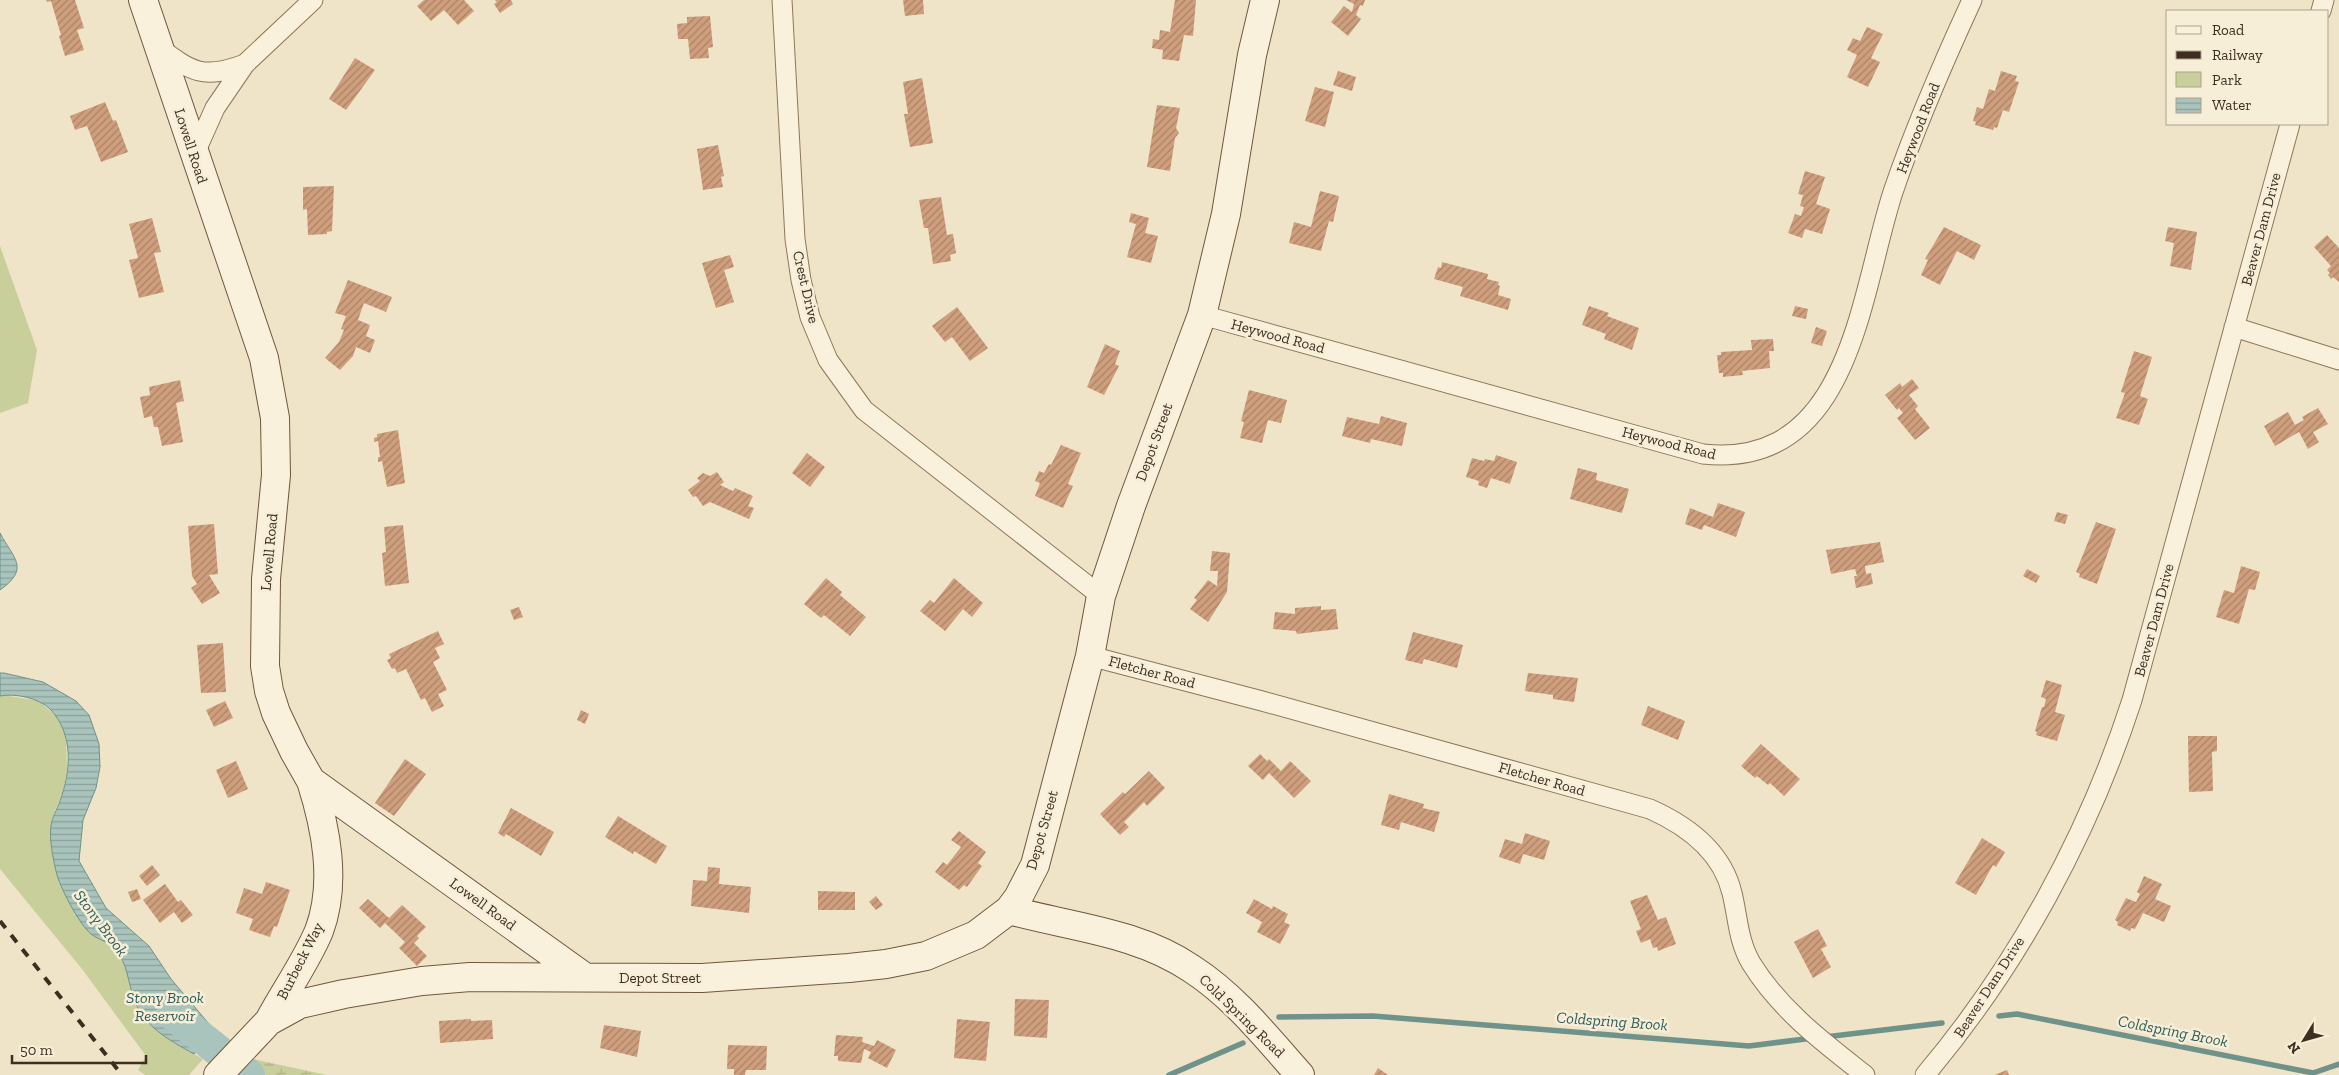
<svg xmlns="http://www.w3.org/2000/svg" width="2339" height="1075" viewBox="0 0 2339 1075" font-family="'Zilla Slab',serif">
	<defs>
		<pattern id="wetland-marsh" width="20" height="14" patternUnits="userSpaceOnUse" patternTransform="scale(1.25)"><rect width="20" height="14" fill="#c9cf9b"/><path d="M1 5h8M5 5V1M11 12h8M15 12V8" fill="none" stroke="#aeb285"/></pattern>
		<pattern id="water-rules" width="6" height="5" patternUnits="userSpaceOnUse" patternTransform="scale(1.25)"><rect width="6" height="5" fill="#a9c4bc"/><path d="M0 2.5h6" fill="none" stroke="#8ba098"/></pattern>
		<pattern id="building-hatch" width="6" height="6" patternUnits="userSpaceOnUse" patternTransform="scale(1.25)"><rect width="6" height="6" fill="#cf9f7d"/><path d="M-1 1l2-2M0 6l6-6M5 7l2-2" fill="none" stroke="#a98266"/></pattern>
	</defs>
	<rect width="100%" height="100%" fill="#f0e4c8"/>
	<path fill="#c9cf9b" d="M 0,246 L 37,350 L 28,403 L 0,413 Z
		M 4,695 L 39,701 L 56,716 L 66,734 L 67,769 L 64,789 L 53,816 L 50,833 L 56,872 L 66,895 L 89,931 L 116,950 L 172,1042 L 203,1059 L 189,1075 L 145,1075 L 138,1070 L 146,1056 L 82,969 L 0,869 L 0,696 Z"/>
	<path fill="url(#wetland-marsh)" d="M 253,1059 L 327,1075 L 266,1075 Z"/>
	<path fill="url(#water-rules)" stroke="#6f938a" d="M 0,533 C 13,558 31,568 0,590 Z
		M 0,673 L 4,673 L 43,682 L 76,701 L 89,715 L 99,744 L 100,767 L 96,788 L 83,820 L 79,861 L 106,908 L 149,946 L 171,979 L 215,1031 L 194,1054 C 169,1040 142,1026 133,996 C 128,981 127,963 116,950 C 109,942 99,940 91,934 C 79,924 59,886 56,871 C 53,858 49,839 51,826 C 52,817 57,810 60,801 C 71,771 74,734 50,709 C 39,698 15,693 0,696 Z"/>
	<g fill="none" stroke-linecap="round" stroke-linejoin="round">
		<path stroke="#6f938a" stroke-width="5.5" d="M 1999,1016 L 2017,1014 L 2313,1073 L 2339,1064
			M 1279,1017 L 1373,1016 L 1749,1046 L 1813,1038
			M 1825,1037 L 1942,1023
			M 1169,1075 L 1243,1043"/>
		<path stroke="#a9c4bc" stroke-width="32" d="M 172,1014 L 249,1075"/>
	</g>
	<path fill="url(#building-hatch)" d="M 46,0 L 75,0 L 84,28 L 77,30 L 84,50 L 65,56 L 59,36 L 61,35 L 51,1 L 47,2 Z
		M 424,0 L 464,0 L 474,11 L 458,25 L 444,10 L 431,21 L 417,6 Z
		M 495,0 L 511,0 L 513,4 L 500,13 L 494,4 L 497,2 Z
		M 903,0 L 923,0 L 924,14 L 905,16 Z
		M 1175,0 L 1196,0 L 1193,36 L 1184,35 L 1179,61 L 1162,59 L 1163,50 L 1152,48 L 1153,39 L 1159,40 L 1160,30 L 1170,32 Z
		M 1346,0 L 1365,0 L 1363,6 L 1360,5 L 1356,15 L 1361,19 L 1348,36 L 1331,22 L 1344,6 L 1352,12 L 1354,4 Z
		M 710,16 L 713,47 L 708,48 L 709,58 L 690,59 L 688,39 L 678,39 L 677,24 L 687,23 L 687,17 Z
		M 1867,27 L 1883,34 L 1871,58 L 1880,62 L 1868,87 L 1847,77 L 1857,55 L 1847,50 L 1853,38 L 1860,41 Z
		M 355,58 L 375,70 L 346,110 L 329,99 Z
		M 1338,71 L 1356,77 L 1352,91 L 1333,85 Z
		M 2001,71 L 2017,76 L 2015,81 L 2019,82 L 2009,112 L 2003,110 L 1997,128 L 1994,127 L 1993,130 L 1975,125 L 1976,122 L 1973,121 L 1977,107 L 1983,109 L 1989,89 L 1995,91 Z
		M 922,78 L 933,143 L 910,147 L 904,114 L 908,114 L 903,82 Z
		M 1315,87 L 1334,92 L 1325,127 L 1305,121 Z
		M 105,102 L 113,121 L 116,120 L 128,152 L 101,162 L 87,126 L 75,130 L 70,116 Z
		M 1157,105 L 1180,108 L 1176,128 L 1179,133 L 1175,138 L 1170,171 L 1147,167 Z
		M 718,145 L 724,176 L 721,177 L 723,187 L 703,190 L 697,149 Z
		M 1805,171 L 1825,177 L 1816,204 L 1830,209 L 1822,234 L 1805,229 L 1802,238 L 1788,233 L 1795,214 L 1801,216 L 1804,207 L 1800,206 L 1803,195 L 1798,194 Z
		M 334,186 L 332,231 L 327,232 L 327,234 L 308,235 L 307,209 L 303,210 L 303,187 Z
		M 1320,191 L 1339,196 L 1333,222 L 1329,221 L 1321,251 L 1289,243 L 1294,222 L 1311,227 Z
		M 941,197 L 947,235 L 953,234 L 956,253 L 950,255 L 951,261 L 933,264 L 928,228 L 924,228 L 919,200 Z
		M 1131,213 L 1149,218 L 1145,233 L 1158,236 L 1151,263 L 1127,257 L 1136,224 L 1129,222 Z
		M 152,218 L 161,252 L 154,253 L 164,292 L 139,298 L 129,260 L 138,258 L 129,224 Z
		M 1944,227 L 1981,245 L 1974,260 L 1957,251 L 1940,285 L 1921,275 L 1928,260 L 1925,259 Z
		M 2168,227 L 2197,232 L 2191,270 L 2170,266 L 2174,243 L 2165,241 Z
		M 2327,235 L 2339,248 L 2339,282 L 2333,277 L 2331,279 L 2328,275 L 2330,273 L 2327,270 L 2331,266 L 2314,247 Z
		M 730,255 L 734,267 L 724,270 L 734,302 L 716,308 L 702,263 Z
		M 1442,262 L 1488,274 L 1487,279 L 1499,282 L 1498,285 L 1500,286 L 1498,295 L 1511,299 L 1508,310 L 1460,296 L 1463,287 L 1434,279 L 1438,267 L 1441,268 Z
		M 348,280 L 392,297 L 386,312 L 364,303 L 358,320 L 370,325 L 366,336 L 375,340 L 370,353 L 356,347 L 353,356 L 340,370 L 325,358 L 339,342 L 344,330 L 341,329 L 346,316 L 335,313 Z
		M 1589,306 L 1609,313 L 1607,316 L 1639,328 L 1632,350 L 1604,339 L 1606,334 L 1582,325 Z
		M 1795,306 L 1808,309 L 1806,319 L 1792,316 Z
		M 957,307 L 988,348 L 970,361 L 952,337 L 945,342 L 932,326 Z
		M 1816,327 L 1827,331 L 1822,346 L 1811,343 Z
		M 1773,339 L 1774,351 L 1769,351 L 1770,368 L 1742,371 L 1743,375 L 1723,377 L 1723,373 L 1719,373 L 1717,355 L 1721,355 L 1721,352 L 1752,350 L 1751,340 Z
		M 1105,344 L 1120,351 L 1115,364 L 1119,366 L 1104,395 L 1087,387 Z
		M 2134,351 L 2152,357 L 2140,396 L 2148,399 L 2139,425 L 2116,418 L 2125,393 L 2121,392 Z
		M 1912,379 L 1919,388 L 1909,395 L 1918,406 L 1915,409 L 1930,428 L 1915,440 L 1897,418 L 1903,413 L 1899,408 L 1897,410 L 1885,395 L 1900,383 L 1902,387 Z
		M 180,380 L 184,401 L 176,403 L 183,442 L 162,446 L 158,427 L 154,427 L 152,416 L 144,418 L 140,397 L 150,395 L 149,387 Z
		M 1249,390 L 1287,400 L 1281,423 L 1268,420 L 1262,443 L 1240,438 L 1244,422 L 1241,421 Z
		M 2318,408 L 2328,424 L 2313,432 L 2319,442 L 2308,449 L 2299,432 L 2275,446 L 2264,426 L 2288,412 L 2295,425 L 2304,420 L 2302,417 Z
		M 1381,416 L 1407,423 L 1402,446 L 1371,439 L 1370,443 L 1342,436 L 1347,417 L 1379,424 Z
		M 398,430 L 405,483 L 387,487 L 382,461 L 378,462 L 378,457 L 380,457 L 378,441 L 374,442 L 374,438 L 377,437 L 377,434 Z
		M 1061,445 L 1081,453 L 1068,484 L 1073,486 L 1063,508 L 1035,496 L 1040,483 L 1035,481 L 1039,471 L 1044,473 L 1049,464 L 1051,465 Z
		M 807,453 L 825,467 L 810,487 L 792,473 Z
		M 1496,455 L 1517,462 L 1510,484 L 1491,478 L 1487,488 L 1478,485 L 1479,481 L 1466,477 L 1472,458 L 1484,461 L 1485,459 L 1494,461 Z
		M 1578,468 L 1597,473 L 1596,480 L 1629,489 L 1622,513 L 1570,499 Z
		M 717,472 L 724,482 L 720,485 L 733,491 L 735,488 L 753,496 L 748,506 L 754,508 L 749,519 L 710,502 L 703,506 L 696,496 L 693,497 L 688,490 L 700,481 L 697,478 L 703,473 L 710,476 Z
		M 1718,503 L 1745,512 L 1736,537 L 1704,525 L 1702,530 L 1685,524 L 1690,508 L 1713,517 Z
		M 2057,512 L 2068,515 L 2065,524 L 2054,521 Z
		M 2096,522 L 2116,529 L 2097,584 L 2079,577 L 2080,574 L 2076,572 Z
		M 214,524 L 218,574 L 209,575 L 220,593 L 202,604 L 191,588 L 197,584 L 192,576 L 188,526 Z
		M 403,525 L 409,583 L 385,586 L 382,553 L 386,552 L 384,527 Z
		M 1880,542 L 1884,562 L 1865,566 L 1866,574 L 1871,573 L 1873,584 L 1856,588 L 1854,576 L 1857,576 L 1855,569 L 1831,574 L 1826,550 Z
		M 1212,551 L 1230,553 L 1227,592 L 1208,622 L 1190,609 L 1197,600 L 1194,598 L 1208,580 L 1217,586 L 1218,571 L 1210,571 Z
		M 2241,566 L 2260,572 L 2255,590 L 2249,589 L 2239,624 L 2216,617 L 2224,590 L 2234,593 Z
		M 2027,569 L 2040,576 L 2036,583 L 2023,576 Z
		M 826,578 L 842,592 L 840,595 L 866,617 L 850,636 L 824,615 L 821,618 L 804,604 Z
		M 954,578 L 983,603 L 972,617 L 963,609 L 945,631 L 920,611 L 930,600 L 934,603 Z
		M 1321,606 L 1321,610 L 1336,609 L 1338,629 L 1297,634 L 1296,631 L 1273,629 L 1275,612 L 1295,614 L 1295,608 Z
		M 519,607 L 523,617 L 514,620 L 510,610 Z
		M 438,631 L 444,644 L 435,648 L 440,658 L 433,662 L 447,690 L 438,694 L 444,706 L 432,712 L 425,698 L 421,700 L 406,669 L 397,673 L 395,668 L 392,669 L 387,660 L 391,658 L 389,654 Z
		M 1413,632 L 1463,645 L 1457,668 L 1424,659 L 1422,664 L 1405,660 Z
		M 223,643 L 226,692 L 201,693 L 197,645 Z
		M 1528,673 L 1578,678 L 1574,702 L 1553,699 L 1553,695 L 1525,691 Z
		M 2046,680 L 2062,685 L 2055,712 L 2065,715 L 2057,741 L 2036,735 L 2037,732 L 2035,731 L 2042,707 L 2044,707 L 2046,699 L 2041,697 Z
		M 225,701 L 233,718 L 214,727 L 206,710 Z
		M 1648,706 L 1685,721 L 1678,740 L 1641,725 Z
		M 581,710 L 589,714 L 585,724 L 577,720 Z
		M 2188,736 L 2217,736 L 2217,751 L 2212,752 L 2213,791 L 2189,792 Z
		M 1761,744 L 1800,779 L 1784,796 L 1770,783 L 1768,785 L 1757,776 L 1755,778 L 1741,766 Z
		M 1260,754 L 1267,761 L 1269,759 L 1281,771 L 1290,761 L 1311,781 L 1294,798 L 1269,773 L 1263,780 L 1248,766 Z
		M 405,759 L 426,774 L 394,816 L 375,803 Z
		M 236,761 L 248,789 L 228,798 L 216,770 Z
		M 1149,771 L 1165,788 L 1147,806 L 1144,802 L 1124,822 L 1129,827 L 1120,835 L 1100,814 L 1123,792 L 1125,794 Z
		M 1389,794 L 1424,804 L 1423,808 L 1440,812 L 1434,832 L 1401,822 L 1399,830 L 1381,825 Z
		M 511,808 L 554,832 L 541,856 L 506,834 L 504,837 L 498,833 Z
		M 618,816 L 667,846 L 656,864 L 634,851 L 633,854 L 605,837 Z
		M 959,831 L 986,852 L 978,863 L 982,866 L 967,887 L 964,885 L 959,890 L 935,872 L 943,862 L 947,865 L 961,847 L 951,840 Z
		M 1525,833 L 1550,841 L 1544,860 L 1523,854 L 1520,864 L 1499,857 L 1505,839 L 1522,844 Z
		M 1982,838 L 2005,852 L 1996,867 L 1993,865 L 1976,895 L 1955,883 Z
		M 152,865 L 160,875 L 147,886 L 139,876 Z
		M 708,867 L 720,868 L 719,884 L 751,887 L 749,913 L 691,906 L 693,880 L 707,881 Z
		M 2144,876 L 2162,884 L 2155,899 L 2171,906 L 2164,922 L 2143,913 L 2135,929 L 2131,928 L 2130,931 L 2117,925 L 2118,922 L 2115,920 L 2126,898 L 2136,902 L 2140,894 L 2137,892 Z
		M 266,882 L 290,890 L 277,927 L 274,926 L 270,937 L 249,930 L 253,919 L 236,913 L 244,888 L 262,894 Z
		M 165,884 L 178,902 L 181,900 L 193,915 L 182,923 L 174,912 L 160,923 L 143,900 Z
		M 137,889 L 141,899 L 132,902 L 128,892 Z
		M 818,891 L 855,892 L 855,910 L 818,910 Z
		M 1647,895 L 1658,920 L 1666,917 L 1676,944 L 1658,951 L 1657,947 L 1653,948 L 1650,939 L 1641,943 L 1636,931 L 1641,929 L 1630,901 Z
		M 876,896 L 883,905 L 876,910 L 869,902 Z
		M 368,899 L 389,918 L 402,905 L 426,927 L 417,936 L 419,938 L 414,943 L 427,956 L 417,966 L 399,948 L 405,942 L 385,923 L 380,928 L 359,908 Z
		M 1254,899 L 1272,909 L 1273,906 L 1288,914 L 1284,922 L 1290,925 L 1280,944 L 1257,932 L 1262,922 L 1246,913 Z
		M 1818,929 L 1827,946 L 1821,949 L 1831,967 L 1813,978 L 1794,942 Z
		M 1015,999 L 1049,1000 L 1047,1038 L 1014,1036 Z
		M 471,1019 L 471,1021 L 492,1020 L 493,1039 L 440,1043 L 439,1021 Z
		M 957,1019 L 990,1022 L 986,1061 L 954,1058 Z
		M 604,1025 L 641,1031 L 637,1057 L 600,1048 Z
		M 836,1035 L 863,1037 L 862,1042 L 874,1046 L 877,1040 L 896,1050 L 887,1068 L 868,1058 L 871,1052 L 864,1049 L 861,1063 L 838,1061 L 838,1056 L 834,1056 Z
		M 728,1045 L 767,1046 L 766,1070 L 746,1070 L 745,1075 L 734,1075 L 734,1069 L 727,1069 Z
		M 1378,1068 L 1388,1075 L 1374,1075 Z
		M 2007,1070 L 2009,1075 L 1994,1075 Z"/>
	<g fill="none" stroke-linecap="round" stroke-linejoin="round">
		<g stroke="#8d765c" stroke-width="21">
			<path id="street" d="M 782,0 L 795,239 L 801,280 L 810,317 L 828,360 L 864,410 L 1101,596
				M 2321,11 L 2324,0
				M 158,47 C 192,72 203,80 245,64
				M 194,155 L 215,108 L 245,64 L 313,0
				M 1202,315 L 1703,454 C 1851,470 1860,293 1893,192 C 1915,127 1943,63 1972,0
				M 2234,327 L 2339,360
				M 1090,656 L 1262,701 L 1650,809 C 1688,826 1722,851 1732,893 C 1738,917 1738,941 1751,963 C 1780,1010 1823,1042 1865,1075
				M 1925,1075 C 2017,966 2088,836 2132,700 L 2290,124"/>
		</g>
		<g stroke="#6f573f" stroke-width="30">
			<path id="secondary" d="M 143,0 L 264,358 L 275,418 L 276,475 L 266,579 L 265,666 L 269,691 L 276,713 L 294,751 L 311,781 L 583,976
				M 1009,910 C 1070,927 1138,932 1192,969 C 1234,996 1267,1038 1300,1075
				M 269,1021 C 285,991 306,962 319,931 C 337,883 326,828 311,781
				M 218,1075 L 269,1021 L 300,1004 L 344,994 L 422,981 L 470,977 L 702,978 L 849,968 L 886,964 L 926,956 L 976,935 L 1009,910 L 1018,898 L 1035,865 L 1090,656 L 1101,596 L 1131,506 L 1202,315 L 1226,214 L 1252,55 L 1265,0"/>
		</g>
		<use href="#street" stroke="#faf1dc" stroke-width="19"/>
		<use href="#secondary" stroke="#faf1dc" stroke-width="28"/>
		<path stroke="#3d2e20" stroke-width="4" stroke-dasharray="9 9" stroke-linecap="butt" d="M 0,921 L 122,1075"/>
	</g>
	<g text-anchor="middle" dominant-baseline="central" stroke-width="5" stroke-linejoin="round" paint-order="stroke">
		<g font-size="15" fill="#3d2e20" stroke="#f7eed8">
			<text transform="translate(1918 128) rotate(-69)">Heywood Road</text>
			<text transform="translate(191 146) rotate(72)">Lowell Road</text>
			<text transform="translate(2261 229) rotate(-75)">Beaver Dam Drive</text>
			<text transform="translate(806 287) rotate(77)">Crest Drive</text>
			<text transform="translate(1278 336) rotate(15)">Heywood Road</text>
			<text transform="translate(1154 442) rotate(-70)">Depot Street</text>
			<text transform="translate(1669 443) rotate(14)">Heywood Road</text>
			<text transform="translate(269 552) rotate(-85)">Lowell Road</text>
			<text transform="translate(2154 620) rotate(-75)">Beaver Dam Drive</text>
			<text transform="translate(1152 672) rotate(15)">Fletcher Road</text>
			<text transform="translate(1542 779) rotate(16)">Fletcher Road</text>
			<text transform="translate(1042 830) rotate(-74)">Depot Street</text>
			<text transform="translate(483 904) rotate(36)">Lowell Road</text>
			<text transform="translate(300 961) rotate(-63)">Burbeck Way</text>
			<text x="660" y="978">Depot Street</text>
			<text transform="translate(1989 987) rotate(-57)">Beaver Dam Drive</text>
			<text transform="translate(1242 1016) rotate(44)">Cold Spring Road</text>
		</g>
		<g font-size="16" font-style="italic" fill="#2f5d5a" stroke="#f7eed8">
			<text transform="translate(101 923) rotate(53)">Stony Brook</text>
			<text x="165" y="997">Stony Brook<tspan x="165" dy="18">Reservoir</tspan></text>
			<text transform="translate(1612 1021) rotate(4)">Coldspring Brook</text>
			<text transform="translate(2173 1031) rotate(11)">Coldspring Brook</text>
		</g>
	</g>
	<rect x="2166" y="10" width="162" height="115" fill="#f7eed8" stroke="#ada18e"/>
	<rect x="2176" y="26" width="25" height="8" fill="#faf1dc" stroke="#ada18e"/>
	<text x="2212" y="35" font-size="15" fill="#3d2e20">Road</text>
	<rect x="2176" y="51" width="25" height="8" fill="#3d2e20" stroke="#ada18e"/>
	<text x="2212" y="60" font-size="15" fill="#3d2e20">Railway</text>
	<rect x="2176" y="72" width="25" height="15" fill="#c9cf9b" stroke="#ada18e"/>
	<text x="2212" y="85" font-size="15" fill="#3d2e20">Park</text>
	<rect x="2176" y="98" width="25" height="15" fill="url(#water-rules)" stroke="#ada18e"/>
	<text x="2212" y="110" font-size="15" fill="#3d2e20">Water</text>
	<g transform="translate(2304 1040) rotate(233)" stroke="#f7eed8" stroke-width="4" paint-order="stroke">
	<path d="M0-4L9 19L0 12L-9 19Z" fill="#3d2e20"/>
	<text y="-8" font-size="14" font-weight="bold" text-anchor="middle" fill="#3d2e20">N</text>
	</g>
	<path d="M12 1055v8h134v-8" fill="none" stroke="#3d2e20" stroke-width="2.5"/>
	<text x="20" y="1055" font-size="15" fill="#3d2e20" stroke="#f7eed8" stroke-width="4" paint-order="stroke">50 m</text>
</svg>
